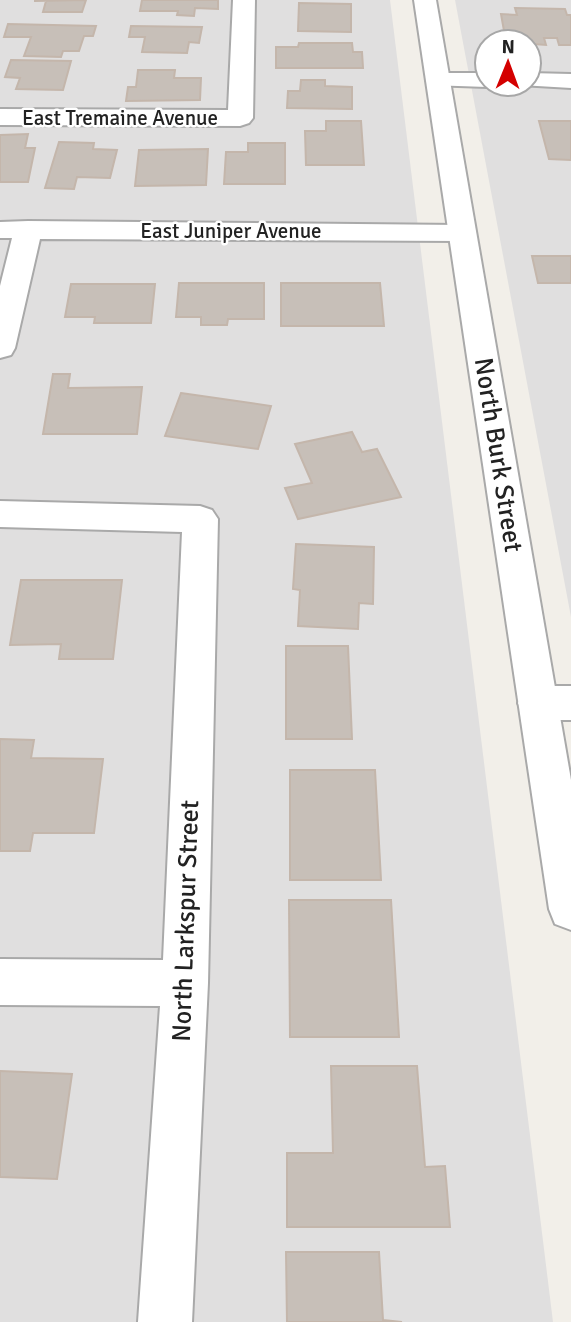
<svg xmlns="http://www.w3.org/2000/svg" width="571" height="1322" viewBox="0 0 571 1322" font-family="Signika,sans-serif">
	<rect width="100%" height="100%" fill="#f2efe9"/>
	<path fill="#e0dfdf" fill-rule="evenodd" d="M 0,0 L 390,0 L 553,1322 L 0,1322 Z
		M 455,0 L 571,0 L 571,617 ZM 487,42 L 529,42 L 529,84 L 487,84 Z"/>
	<path fill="#c7bfb8" stroke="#c4b6ab" stroke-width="2" d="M 86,0 L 82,12 L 43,12 L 46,1 L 34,1 Z
		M 142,0 L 218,0 L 218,9 L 195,8 L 194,16 L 177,15 L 178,11 L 140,11 Z
		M 299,3 L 351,4 L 351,32 L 298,31 Z
		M 515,8 L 565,9 L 567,15 L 571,15 L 571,45 L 559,45 L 557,38 L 544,38 L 546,45 L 506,42 L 501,14 L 517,15 Z
		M 8,24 L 96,26 L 93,36 L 84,36 L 79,51 L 63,51 L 61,57 L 24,56 L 31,37 L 4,37 Z
		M 131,26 L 202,27 L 199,43 L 189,42 L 187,53 L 142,52 L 145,37 L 129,37 Z
		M 299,43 L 352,43 L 353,52 L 362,52 L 363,68 L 276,68 L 276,47 L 298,47 Z
		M 11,60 L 71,61 L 63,90 L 16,89 L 20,78 L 5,77 Z
		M 138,70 L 175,70 L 174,78 L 201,78 L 200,100 L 126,101 L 128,87 L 136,87 Z
		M 301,80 L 325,80 L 325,86 L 352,87 L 352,109 L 287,108 L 288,91 L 300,91 Z
		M 326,121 L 361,121 L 364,165 L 306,165 L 305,131 L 326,131 Z
		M 539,121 L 571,121 L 571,160 L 549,159 Z
		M 28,134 L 25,148 L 35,148 L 28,182 L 0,182 L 0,135 Z
		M 59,142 L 94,143 L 93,149 L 117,150 L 110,178 L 77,177 L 74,189 L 45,188 Z
		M 248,143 L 285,143 L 285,184 L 224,184 L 226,152 L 248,152 Z
		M 208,149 L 206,185 L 135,186 L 139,150 Z
		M 532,256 L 571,256 L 571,283 L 538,283 Z
		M 179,283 L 264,283 L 264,319 L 228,319 L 227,325 L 201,325 L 201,317 L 176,317 Z
		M 281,283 L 380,283 L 384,326 L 281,326 Z
		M 71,284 L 155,284 L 151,323 L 94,323 L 95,317 L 65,317 Z
		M 53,374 L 70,374 L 68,388 L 142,387 L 137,434 L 43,434 Z
		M 181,393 L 271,406 L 258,449 L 165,436 Z
		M 352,432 L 362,452 L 377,449 L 401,497 L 298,519 L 285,488 L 312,483 L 295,444 Z
		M 296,544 L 374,547 L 373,604 L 359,603 L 358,629 L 298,626 L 300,590 L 293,589 Z
		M 21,580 L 122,580 L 113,659 L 59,659 L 61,644 L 10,645 Z
		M 286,646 L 348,646 L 352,739 L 286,739 Z
		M 0,739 L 34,740 L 31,758 L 103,759 L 94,833 L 33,833 L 30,851 L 0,851 Z
		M 290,770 L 375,770 L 381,880 L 290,880 Z
		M 289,900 L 391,900 L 399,1037 L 290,1037 Z
		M 331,1066 L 417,1066 L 425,1167 L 445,1166 L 450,1227 L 287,1227 L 287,1153 L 333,1153 Z
		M 0,1071 L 72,1074 L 57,1179 L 0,1177 Z
		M 286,1252 L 379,1252 L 383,1320 L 402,1322 L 287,1322 Z"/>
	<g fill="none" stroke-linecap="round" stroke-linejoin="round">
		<g stroke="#a9a9a9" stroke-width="4">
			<path id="minor" d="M 233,0 L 255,0 L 253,118 L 249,123 L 240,126 L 0,125 L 0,109 L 228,110 Z
				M 438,73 L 487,73 L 487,84 L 496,84 L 487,87 L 429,85 L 426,80 L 429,75 Z
				M 529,73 L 571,74 L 571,88 L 520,85 L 529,84 Z
				M 28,221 L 461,225 L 471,227 L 475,233 L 471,239 L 461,241 L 40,239 L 15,348 L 11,355 L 0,358 L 0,286 L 12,238 L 0,238 L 0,222 Z
				M 0,501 L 200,506 L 212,510 L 218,519 L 208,983 L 192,1322 L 138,1322 L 160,1006 L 0,1005 L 0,959 L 163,960 L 182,532 L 0,527 Z
				M 538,686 L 571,686 L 571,720 L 538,720 L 524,715 L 518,703 L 524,691 Z"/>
		</g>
		<g stroke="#a9a9a9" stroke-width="4">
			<path id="tertiary" d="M 414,0 L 436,0 L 571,780 L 571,930 L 555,924 L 549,909 Z"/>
		</g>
		<use href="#minor" fill="#fff" fill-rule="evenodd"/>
		<use href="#tertiary" fill="#fff" fill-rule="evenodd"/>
	</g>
	<g text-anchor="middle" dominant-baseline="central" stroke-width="5" stroke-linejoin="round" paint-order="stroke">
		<g font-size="21" fill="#222" stroke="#fff">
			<text x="120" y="118">East Tremaine Avenue</text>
			<text x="231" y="231">East Juniper Avenue</text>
		</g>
		<g font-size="26" fill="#222" stroke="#fff">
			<text transform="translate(498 455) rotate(81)">North Burk Street</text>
			<text transform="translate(186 921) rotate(-88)">North Larkspur Street</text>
		</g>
	</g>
	<g transform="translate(508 63) rotate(1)"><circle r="33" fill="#ffffff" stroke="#a7a7a7" stroke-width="2"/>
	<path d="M0-5L12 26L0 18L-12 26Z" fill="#d40000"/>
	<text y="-10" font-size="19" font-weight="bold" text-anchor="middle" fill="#222222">N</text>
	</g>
</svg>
